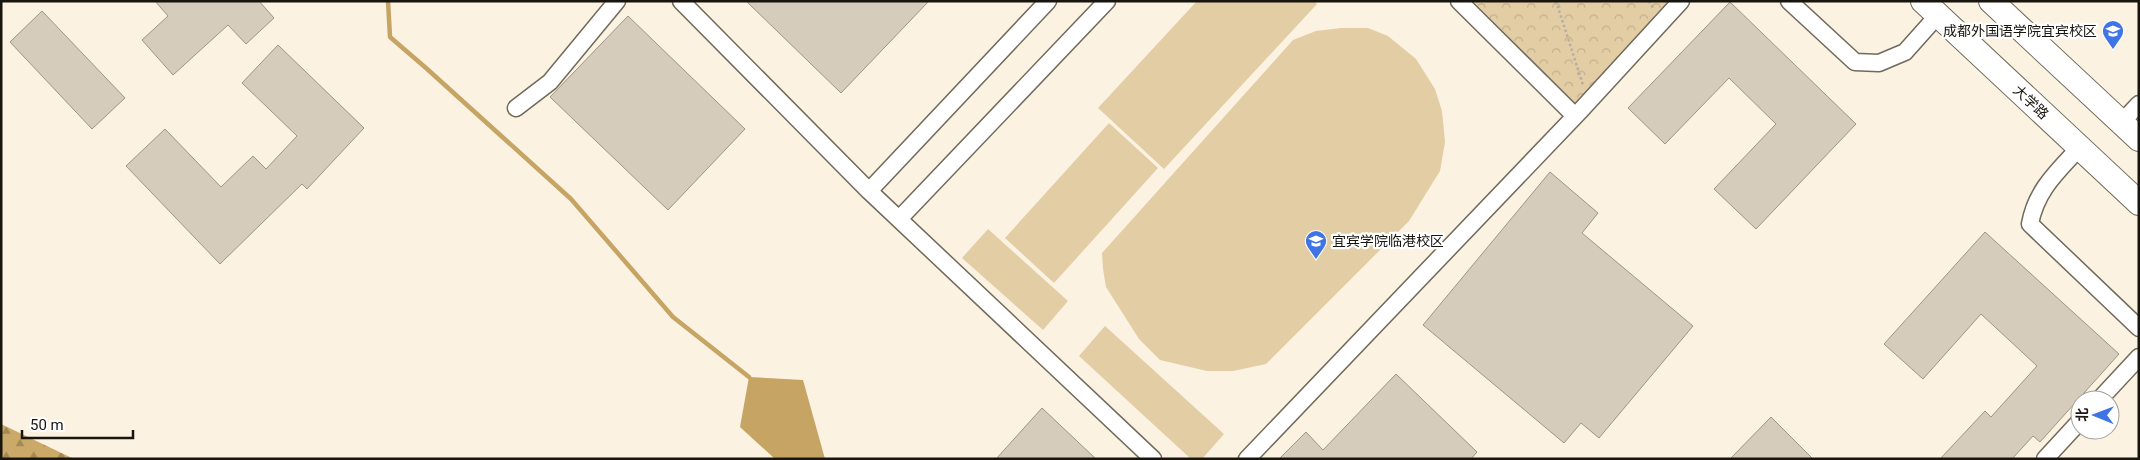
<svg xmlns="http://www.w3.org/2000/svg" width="2140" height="460" viewBox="0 0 2140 460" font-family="Roboto,'Noto Sans SC',sans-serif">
	<defs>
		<pattern id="forest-firs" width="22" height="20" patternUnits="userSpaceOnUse" patternTransform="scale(1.25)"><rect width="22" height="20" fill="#cba969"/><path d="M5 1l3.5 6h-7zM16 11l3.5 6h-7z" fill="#a48855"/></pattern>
		<pattern id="park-crowns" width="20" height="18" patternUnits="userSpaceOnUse" patternTransform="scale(1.25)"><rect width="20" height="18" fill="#e3cda5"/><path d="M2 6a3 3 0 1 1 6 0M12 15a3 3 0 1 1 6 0" fill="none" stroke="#c2af8d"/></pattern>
	</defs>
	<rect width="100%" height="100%" fill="#fbf2e1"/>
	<path fill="url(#forest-firs)" d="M 1,424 L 74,459 L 1,459 Z"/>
	<path fill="url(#park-crowns)" d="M 1473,1 L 1681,1 L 1581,110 Z"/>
	<path fill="#e3cda5" d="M 1197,1 L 1315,1 L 1317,4 L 1164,169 L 1098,108 Z
		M 1341,28 L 1368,28 L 1388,36 L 1416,59 L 1435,89 L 1442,111 L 1445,142 L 1440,171 L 1409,221 L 1266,364 L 1233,371 L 1207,371 L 1160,360 L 1139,339 L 1106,287 L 1103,269 L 1102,253 L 1293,40 L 1316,31 Z
		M 1109,123 L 1158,168 L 1054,283 L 1005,238 Z
		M 988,229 L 1068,301 L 1043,330 L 962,258 Z
		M 1105,326 L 1224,434 L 1202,459 L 1191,459 L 1079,356 Z"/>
	<path fill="#c5a464" d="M 749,377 L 803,380 L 825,459 L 775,459 L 740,427 Z"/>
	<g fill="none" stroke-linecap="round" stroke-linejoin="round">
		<path stroke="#c5a464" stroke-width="4.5" d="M 388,1 L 390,37 L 426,68 L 571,199 L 673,317 L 749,377"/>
	</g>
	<path fill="#d5ccbb" stroke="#9d9585" d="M 155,1 L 259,1 L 274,18 L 246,44 L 228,25 L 173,75 L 142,40 L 168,16 Z
		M 746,1 L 929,1 L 841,93 Z
		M 1730,2 L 1856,124 L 1756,229 L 1714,189 L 1776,124 L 1729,78 L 1665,144 L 1628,108 Z
		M 42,11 L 125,98 L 92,129 L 10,42 Z
		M 628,16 L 745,129 L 668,210 L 550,97 Z
		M 278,45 L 364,128 L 307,189 L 302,184 L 220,264 L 126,166 L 165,129 L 221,187 L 253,156 L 266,169 L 297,136 L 242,83 Z
		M 1550,172 L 1598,213 L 1582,233 L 1693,326 L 1599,438 L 1581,423 L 1564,443 L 1423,325 Z
		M 1985,232 L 2119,354 L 2040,442 L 2033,436 L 2012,459 L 1940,459 L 1985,411 L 1991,417 L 2037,366 L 1981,314 L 1923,379 L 1884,344 Z
		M 1396,374 L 1477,452 L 1471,459 L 1279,459 L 1306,432 L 1323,450 Z
		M 1042,408 L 1096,459 L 996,459 Z
		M 1771,417 L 1813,459 L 1730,459 Z"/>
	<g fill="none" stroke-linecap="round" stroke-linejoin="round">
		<g stroke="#71695a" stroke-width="19">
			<path id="street" d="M 681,1 L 869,191
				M 1048,1 L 869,191 L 1153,459
				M 1459,1 L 1575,116
				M 1789,1 L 1855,62 L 1879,63 L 1905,52 L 1938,15
				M 516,108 L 550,82 L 617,1
				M 2121,123 L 2139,104
				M 2080,147 C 2058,171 2036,190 2030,224 L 2139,328
				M 900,218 L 1107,1
				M 2099,400 L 2139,357
				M 1247,459 L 1581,110 L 1681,1
				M 2045,459 L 2080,421"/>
		</g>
		<g stroke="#71695a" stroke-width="26">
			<path id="secondary" d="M 1923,1 L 2139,203
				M 1991,1 L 2139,139"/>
		</g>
		<path stroke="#b5aea0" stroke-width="2.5" stroke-dasharray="2.5 2.5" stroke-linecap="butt" d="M 1556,1 L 1583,85
			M 1649,1 L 1653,8"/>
		<use href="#street" stroke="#fff" stroke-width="16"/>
		<use href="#secondary" stroke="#fff" stroke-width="24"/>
	</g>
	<defs>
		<g id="university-pin" transform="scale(1.125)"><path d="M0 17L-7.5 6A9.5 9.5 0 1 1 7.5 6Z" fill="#3e74e4" stroke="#fff"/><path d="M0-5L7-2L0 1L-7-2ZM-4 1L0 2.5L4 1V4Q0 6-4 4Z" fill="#fff"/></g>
	</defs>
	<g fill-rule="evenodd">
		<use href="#university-pin" x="2113" y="31"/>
		<use href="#university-pin" x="1316" y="241"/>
	</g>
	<g text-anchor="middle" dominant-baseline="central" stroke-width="4.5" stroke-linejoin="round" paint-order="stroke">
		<g font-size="14" fill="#18150f" stroke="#fff" text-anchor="end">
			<text x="2097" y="31">成都外国语学院宜宾校区</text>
			<text x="1332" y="241" text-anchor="start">宜宾学院临港校区</text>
		</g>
		<g font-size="14" fill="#18150f" stroke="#fff">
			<text transform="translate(2031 102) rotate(43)">大学路</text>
		</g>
	</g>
	<rect width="2140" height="460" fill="none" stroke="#18150f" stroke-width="5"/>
	<g transform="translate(2095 415) rotate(271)"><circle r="24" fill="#ffffff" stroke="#a3a19f"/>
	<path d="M0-4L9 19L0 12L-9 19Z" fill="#3e74e4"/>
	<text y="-8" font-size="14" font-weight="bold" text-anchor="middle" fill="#18150f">北</text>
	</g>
	<path d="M22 430v8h111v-8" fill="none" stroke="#18150f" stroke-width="2.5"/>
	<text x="30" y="430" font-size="15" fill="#18150f" stroke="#ffffff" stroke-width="4" paint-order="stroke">50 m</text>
</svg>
